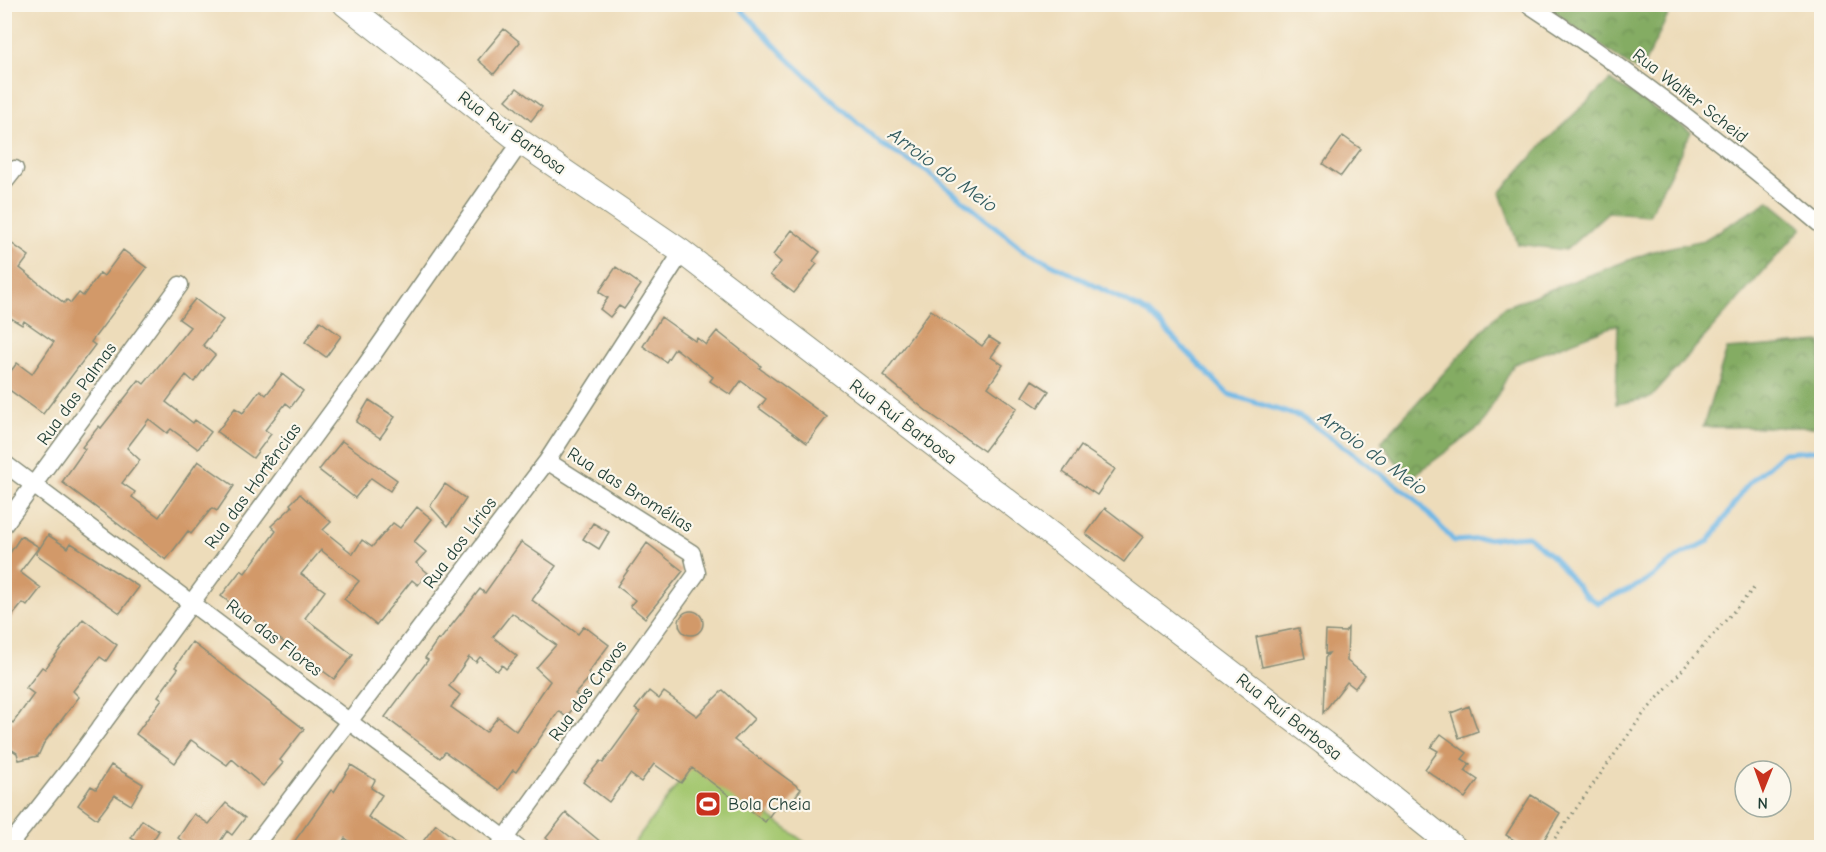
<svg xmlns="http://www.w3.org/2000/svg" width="1826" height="852" viewBox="0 0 1826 852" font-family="'Comic Neue',sans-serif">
	<defs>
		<pattern id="forest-crowns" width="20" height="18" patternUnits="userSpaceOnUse" patternTransform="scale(1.5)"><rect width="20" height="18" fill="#84ac63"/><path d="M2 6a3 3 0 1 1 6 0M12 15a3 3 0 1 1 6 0" fill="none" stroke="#6b8d52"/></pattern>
	</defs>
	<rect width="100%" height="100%" fill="#fbf7ec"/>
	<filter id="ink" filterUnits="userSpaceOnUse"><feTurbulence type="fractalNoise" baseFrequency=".0167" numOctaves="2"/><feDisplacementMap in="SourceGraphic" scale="12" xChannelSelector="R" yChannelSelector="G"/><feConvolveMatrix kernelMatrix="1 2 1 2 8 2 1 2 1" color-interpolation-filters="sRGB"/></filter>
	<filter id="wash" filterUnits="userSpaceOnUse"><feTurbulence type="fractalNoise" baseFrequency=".008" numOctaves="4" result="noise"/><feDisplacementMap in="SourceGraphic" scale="24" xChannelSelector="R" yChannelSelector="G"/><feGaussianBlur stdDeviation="1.35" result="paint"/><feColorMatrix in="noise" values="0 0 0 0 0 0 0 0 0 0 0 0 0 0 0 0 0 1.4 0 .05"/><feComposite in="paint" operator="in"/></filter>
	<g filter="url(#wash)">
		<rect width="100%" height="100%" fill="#eddcba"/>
		<path fill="#a5c871" stroke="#628252" stroke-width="1.5" d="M 695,761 L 811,847 L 630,848 Z"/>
		<path fill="url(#forest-crowns)" stroke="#52744c" stroke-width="1.5" d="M 1544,5 L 1673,5 L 1640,73 Z
			M 1610,80 L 1691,132 L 1649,215 L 1608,212 L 1566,250 L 1518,244 L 1500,193 L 1544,143 Z
			M 1769,201 L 1802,228 L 1650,398 L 1616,404 L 1618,324 L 1514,364 L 1481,426 L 1409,479 L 1381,442 L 1504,307 L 1653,251 L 1704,240 Z
			M 1821,342 L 1821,427 L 1703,427 L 1727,349 Z"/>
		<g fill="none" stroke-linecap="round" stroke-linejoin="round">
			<path stroke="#6eb7e6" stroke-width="5" d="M 736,4 L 786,57 L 881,144 L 929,173 L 1024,250 L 1149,313 L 1228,394 L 1301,417 L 1309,422 L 1413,497 L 1454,541 L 1528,536 L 1554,558 L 1585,595 L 1598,603 L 1645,582 L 1681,555 L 1709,541 L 1747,485 L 1783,453 L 1822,450"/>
		</g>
		<g id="blocks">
			<path fill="#d29969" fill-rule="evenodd" d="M 504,29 L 520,42 L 494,74 L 478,60 Z
				M 517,88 L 542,107 L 531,121 L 506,100 Z
				M 1343,136 L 1361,149 L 1341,176 L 1323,164 Z
				M 792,230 L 820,252 L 813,261 L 817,264 L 794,293 L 770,275 L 781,262 L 773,255 Z
				M 4,238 L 29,256 L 20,268 L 64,303 L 67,300 L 71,303 L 79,293 L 83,296 L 100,273 L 104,276 L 123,250 L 147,268 L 91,342 L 95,345 L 43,414 L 4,386 L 4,380 L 17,363 L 32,374 L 54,342 L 24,321 L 22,325 L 4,314 L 4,288 L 8,282 L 4,287 Z
				M 616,267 L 641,285 L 624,309 L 619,306 L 610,317 L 600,309 L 608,298 L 599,292 Z
				M 195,299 L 223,320 L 203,345 L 215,355 L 194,382 L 186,375 L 166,402 L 193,423 L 195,420 L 211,432 L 198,449 L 171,429 L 167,433 L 149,419 L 127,448 L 140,460 L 122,483 L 135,492 L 132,497 L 159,517 L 198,461 L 234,486 L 217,511 L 212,508 L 191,534 L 188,531 L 166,560 L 62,482 L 85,449 L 82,447 L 99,426 L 101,428 L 139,380 L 144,384 L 190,327 L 179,319 Z
				M 931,310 L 982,346 L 989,337 L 1000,344 L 991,357 L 1003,365 L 988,387 L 1017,408 L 984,451 L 929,413 L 883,375 Z
				M 661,317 L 695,341 L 697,338 L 706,345 L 717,331 L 761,366 L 759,368 L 827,417 L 807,443 L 759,408 L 766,399 L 741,381 L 731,395 L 710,381 L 713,377 L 675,348 L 666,362 L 643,346 Z
				M 320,321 L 341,336 L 326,357 L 305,342 Z
				M 282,374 L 303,391 L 291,407 L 286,403 L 265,430 L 271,434 L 253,458 L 217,432 L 235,408 L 243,413 L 260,390 L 266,395 Z
				M 1032,380 L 1049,391 L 1038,407 L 1022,396 Z
				M 369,400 L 395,417 L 380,438 L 356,422 Z
				M 342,441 L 397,480 L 390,491 L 371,478 L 355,498 L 319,470 Z
				M 1081,446 L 1115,469 L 1097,495 L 1063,472 Z
				M 445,484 L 466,499 L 448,526 L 430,506 Z
				M 300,494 L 331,522 L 323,530 L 353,554 L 362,540 L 372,547 L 393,523 L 400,528 L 417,507 L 432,519 L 414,542 L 426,552 L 416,563 L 428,573 L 418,585 L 412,580 L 376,625 L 344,599 L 359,581 L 321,550 L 301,574 L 325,591 L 305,618 L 353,655 L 334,679 L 221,596 L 241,570 L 245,573 L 276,531 L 271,526 L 292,507 L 290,504 Z
				M 1105,508 L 1143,537 L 1124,562 L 1086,534 Z
				M 593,523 L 609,532 L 599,549 L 583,539 Z
				M 48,535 L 68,548 L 71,543 L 139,587 L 120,613 L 36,554 Z
				M 21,536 L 39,547 L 20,572 L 41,588 L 27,606 L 23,603 L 4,626 L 4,562 Z
				M 521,542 L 556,566 L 532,600 L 578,634 L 584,626 L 609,645 L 588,673 L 591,676 L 575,694 L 581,699 L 566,717 L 559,711 L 516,772 L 513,770 L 499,790 L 445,752 L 440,758 L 385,717 L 428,660 L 425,658 L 438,639 L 440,640 L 480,589 L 485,593 ZM 512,613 L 556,645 L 536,668 L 550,681 L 516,731 L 498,717 L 486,732 L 451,707 L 460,695 L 449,686 L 469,657 L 476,662 L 480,657 L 497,671 L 502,665 L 506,669 L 517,656 L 493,637 Z
				M 647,543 L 683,571 L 645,618 L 630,606 L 635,600 L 617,586 Z
				M679 623a12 12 0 1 1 24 0a12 12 0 1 1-24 0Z
				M 83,619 L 117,645 L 106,661 L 100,657 L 73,691 L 79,697 L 44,743 L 38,756 L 19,760 L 17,753 L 4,745 L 4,716 L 13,723 L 34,694 L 26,688 L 42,667 L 45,669 Z
				M 1299,628 L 1305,658 L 1262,667 L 1256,637 Z
				M 1348,628 L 1347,661 L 1365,675 L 1355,688 L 1347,682 L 1323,713 L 1325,658 L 1329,653 L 1325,654 L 1326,631 L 1345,632 Z
				M 192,642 L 304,729 L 280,760 L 283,763 L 263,786 L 232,759 L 227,765 L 191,740 L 175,763 L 136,734 L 162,699 L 158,696 L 178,669 L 175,667 Z
				M 723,690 L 754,719 L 734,740 L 801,789 L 786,809 L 778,804 L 765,822 L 692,768 L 681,783 L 654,764 L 641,782 L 630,774 L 609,802 L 583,782 L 600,761 L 603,763 L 640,712 L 635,709 L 649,691 L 659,699 L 664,692 L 697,716 Z
				M 1469,706 L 1478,731 L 1459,738 L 1451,713 Z
				M 1441,734 L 1467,753 L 1462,759 L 1470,764 L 1465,771 L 1478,780 L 1465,798 L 1425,769 L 1438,751 L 1431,747 Z
				M 111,765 L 143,784 L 131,805 L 115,795 L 97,819 L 78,805 L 91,786 L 96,789 Z
				M 351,765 L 375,780 L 371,788 L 382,795 L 368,817 L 415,848 L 359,848 L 345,838 L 338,848 L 302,848 L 294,842 L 331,790 L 334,792 Z
				M 1531,795 L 1560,813 L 1539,848 L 1526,848 L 1506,835 Z
				M 226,803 L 245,818 L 232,835 L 227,831 L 216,848 L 192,848 L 178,838 L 194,814 L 209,824 Z
				M 566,813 L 608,848 L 558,848 L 546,838 Z
				M 142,820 L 159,831 L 148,848 L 131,838 Z
				M 436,824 L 466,848 L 418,848 Z"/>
		</g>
	</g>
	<g filter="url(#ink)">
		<use href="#blocks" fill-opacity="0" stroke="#868c77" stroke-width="1.5"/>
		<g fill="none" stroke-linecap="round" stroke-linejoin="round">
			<g stroke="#868c77" stroke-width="19">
				<path id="minor" d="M 1528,4 C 1631,71 1728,147 1822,226
					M 4,183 L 15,169
					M 4,463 L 518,848
					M 4,525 L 180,285
					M 7,848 L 71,767 L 358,376 L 521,142
					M 253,848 L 547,461 L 682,252
					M 498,848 L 697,573 L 692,553 L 547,461"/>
			</g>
			<g stroke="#868c77" stroke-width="26">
				<path id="secondary" d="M 345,4 L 521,142 L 682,252 L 1324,743 L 1455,848"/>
			</g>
			<path stroke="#868c77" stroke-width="3" stroke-dasharray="1.5 4.5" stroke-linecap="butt" d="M 1548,848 L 1641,717 L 1755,587"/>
			<use href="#minor" stroke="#fff" stroke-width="16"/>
			<use href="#secondary" stroke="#fff" stroke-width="24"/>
		</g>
	</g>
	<defs>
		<g id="stadium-square" transform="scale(1.35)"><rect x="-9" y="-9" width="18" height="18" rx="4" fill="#c8321e" stroke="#fbf7ec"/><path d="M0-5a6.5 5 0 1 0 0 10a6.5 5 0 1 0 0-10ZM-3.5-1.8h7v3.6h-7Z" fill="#fff"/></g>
	</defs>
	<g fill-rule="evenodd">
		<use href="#stadium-square" x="708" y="804"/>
	</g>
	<g text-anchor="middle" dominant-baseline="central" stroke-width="4.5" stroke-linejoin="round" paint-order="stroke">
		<g font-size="18" fill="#1f3d34" stroke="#fbf7ec">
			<text transform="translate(1690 96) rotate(38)">Rua Walter Scheid</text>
			<text transform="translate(512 133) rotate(36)">Rua Ruí Barbosa</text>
			<text transform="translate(77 394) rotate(-54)">Rua das Palmas</text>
			<text transform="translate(903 422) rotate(37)">Rua Ruí Barbosa</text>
			<text transform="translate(253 486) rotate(-54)">Rua das Hortências</text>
			<text transform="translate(630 490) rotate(32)">Rua das Bromélias</text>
			<text transform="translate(460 543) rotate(-53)">Rua dos Lírios</text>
			<text transform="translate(274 638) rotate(37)">Rua das Flores</text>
			<text transform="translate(588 691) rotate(-54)">Rua dos Cravos</text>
			<text transform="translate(1289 717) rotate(38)">Rua Ruí Barbosa</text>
		</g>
		<g font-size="18" fill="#1f3d34" stroke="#fbf7ec" text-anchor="start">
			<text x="728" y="804">Bola Cheia</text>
		</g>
		<g font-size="20" font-style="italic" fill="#335c60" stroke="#fbf7ec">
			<text transform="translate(943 170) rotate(36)">Arroio do Meio</text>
			<text transform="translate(1373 453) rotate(36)">Arroio do Meio</text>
		</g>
	</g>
	<rect width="1826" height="852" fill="none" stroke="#fbf7ec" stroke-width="24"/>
	<g transform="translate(1763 789) rotate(181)"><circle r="28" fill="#fbf7ec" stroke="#a3ada2" stroke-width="1.5"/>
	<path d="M0-4.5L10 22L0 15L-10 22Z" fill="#c8321e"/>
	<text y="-9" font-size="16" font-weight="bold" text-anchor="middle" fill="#1f3d34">N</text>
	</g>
</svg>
